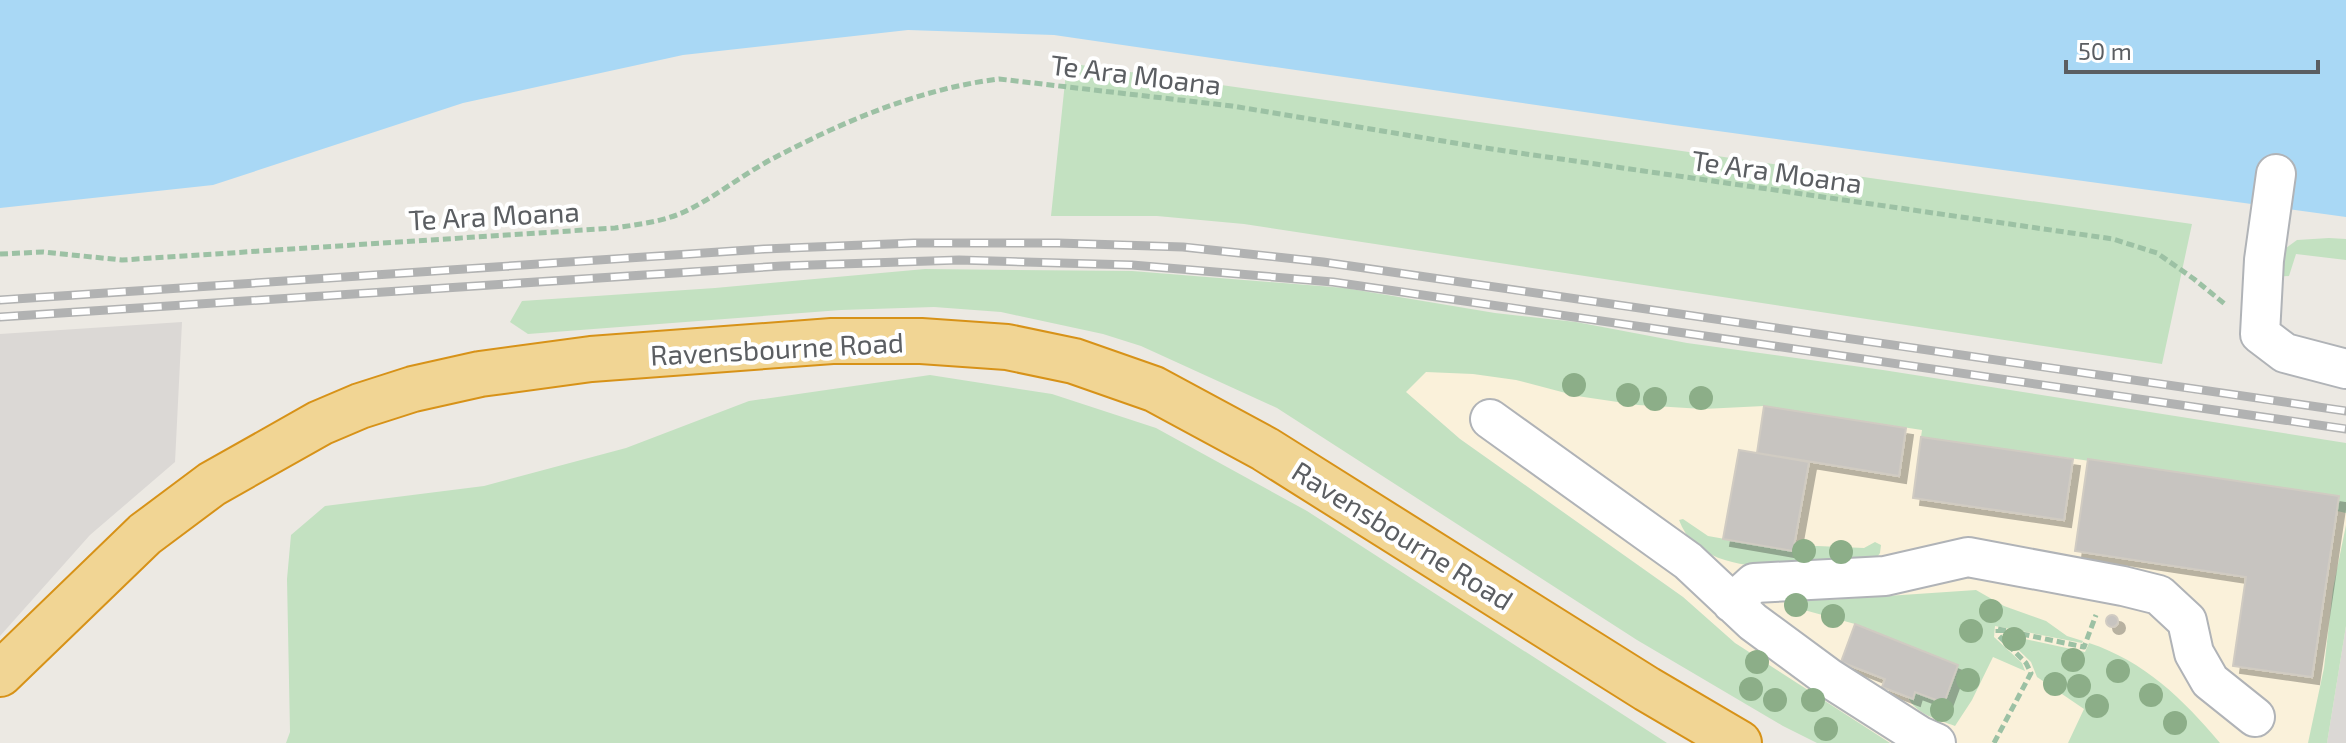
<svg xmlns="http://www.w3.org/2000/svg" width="2346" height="743" viewBox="0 0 2346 743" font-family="'Exo 2',sans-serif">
	<defs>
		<filter id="shadow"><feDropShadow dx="7" dy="7" stdDeviation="0" flood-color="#0004"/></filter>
	</defs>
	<rect width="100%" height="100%" fill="#ece9e3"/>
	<path fill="#faf1da" d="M 1338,334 L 2346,489 L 2346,626 L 2327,743 L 1890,743 L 1735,643 L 1683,597 L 1460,439 Z"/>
	<path fill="#dbd8d5" d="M 182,322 L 175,462 L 90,535 L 0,636 L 0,334 Z
		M 2346,626 L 2346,743 L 2327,743 Z"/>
	<path fill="#c3e1c1" d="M 1067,63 L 2192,224 L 2162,364 L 1244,224 L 1157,216 L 1051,216 Z
		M 2329,238 L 2346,239 L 2346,260 L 2296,254 L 2289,276 L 2274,277 L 2275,256 L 2297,240 Z
		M 925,269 L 1132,271 L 1345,288 L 1495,313 L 1576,322 L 1687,343 L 1883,370 L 2346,443 L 2346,513 L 2337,511 L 2338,496 L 1921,437 L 1922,430 L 1764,406 L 1703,409 L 1638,405 L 1577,396 L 1516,380 L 1473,374 L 1426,372 L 1406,392 L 1460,439 L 1683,597 L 1735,643 L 1890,743 L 1817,743 L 1783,726 L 1637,640 L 1277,408 L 1141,346 L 1103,334 L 1001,312 L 934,307 L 841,310 L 528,334 L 510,322 L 522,301 L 715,288 Z
		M 930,375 L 1052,394 L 1156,428 L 1307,511 L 1667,743 L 286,743 L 290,732 L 287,579 L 291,535 L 325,506 L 484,486 L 626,448 L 749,401 Z
		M 1683,519 L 1708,536 L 1792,551 L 1794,545 L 1864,548 L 1875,542 L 1881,545 L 1880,553 L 1875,560 C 1821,563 1704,588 1679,520 Z
		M 2346,525 L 2346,626 L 2327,743 L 2308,743 L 2324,668 L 2333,589 Z
		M 1976,590 L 2004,606 L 2046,621 L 2067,636 L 2083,641 L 2082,643 L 1995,626 L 1994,637 L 2022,663 L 2025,671 L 1993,657 L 1972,700 L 1955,726 C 1939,720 1915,714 1908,697 L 1912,699 L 1915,692 L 1944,703 L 1958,665 L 1855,624 L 1786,605 L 1784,600 L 1786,597 L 1828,600 Z
		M 2002,634 L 2085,652 L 2089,643 C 2144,661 2183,699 2220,743 L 2068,743 L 2084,709 L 2037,677 L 2031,662 Z"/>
	<path fill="#a9d8f5" d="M 0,0 L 2346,0 L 2346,217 L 1674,125 L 1054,35 L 908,30 L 683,55 L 463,103 L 213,185 L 0,208 Z"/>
	<path fill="#c7c4c0" stroke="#d0cbc2" stroke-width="2" filter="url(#shadow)" d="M 1764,406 L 1906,428 L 1899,476 L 1757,453 Z
		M 1921,437 L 2073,459 L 2064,520 L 1913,498 Z
		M 1739,450 L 1809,462 L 1793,551 L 1723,539 Z
		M 2088,459 L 2339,496 L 2312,677 L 2233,666 L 2246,577 L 2075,551 Z
		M2106 621a6 6 0 1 1 12 0a6 6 0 1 1-12 0Z
		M 1855,624 L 1958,665 L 1944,703 L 1915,692 L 1913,699 L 1882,687 L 1885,679 L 1841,662 Z"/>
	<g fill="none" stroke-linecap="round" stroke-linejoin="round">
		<g stroke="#b0b3b7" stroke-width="42">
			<path id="minor" d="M 2276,174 L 2264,260 L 2260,334 L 2285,353 L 2346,369
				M 1490,419 L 1688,561 L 1753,622 L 1829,678 L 1920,736 L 1936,743
				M 1732,603 L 1754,583 L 1885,576 L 1968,557 L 2123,586 L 2159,595 L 2187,621 L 2194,653 L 2210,681 L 2255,717"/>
		</g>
		<g stroke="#d79218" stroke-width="48">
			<path id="highway" d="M 0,674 L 145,534 L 212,484 L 320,423 L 360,406 L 413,389 L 480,374 L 591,359 L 832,341 L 921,341 L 1007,347 L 1074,361 L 1154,389 L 1265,449 L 1647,689 L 1739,743"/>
		</g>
		<path stroke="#9cc1a4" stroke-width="5" stroke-dasharray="8 4" stroke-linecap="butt" d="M 0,254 L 43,252 L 122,260 L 615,228 C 639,224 663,222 686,211 C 715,197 741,176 770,160 C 842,122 918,89 999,79 L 1232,106 L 1485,148 L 2113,239 L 2157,253 L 2194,279 L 2226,305
			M 1998,629 L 2084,647 L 2096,615
			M 1994,743 L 2031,673 L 2026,663 L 1998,635 L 1998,629"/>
		<use href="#minor" stroke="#fff" stroke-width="38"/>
		<use href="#highway" stroke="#f1d594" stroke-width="44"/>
		<g stroke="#b1b2b2" stroke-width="9">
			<path id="rail" d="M 0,300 L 764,249 L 914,243 L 1058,243 L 1183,247 L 1323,262 L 2346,411
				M 0,317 L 782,266 L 959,260 L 1132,265 L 1333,282 L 2346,429"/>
		</g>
		<use href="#rail" stroke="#fff" stroke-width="6" stroke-dasharray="18" stroke-linecap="butt"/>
	</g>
	<g fill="#8cae88">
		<circle cx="1574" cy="385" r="12"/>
		<circle cx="1628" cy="395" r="12"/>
		<circle cx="1701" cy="398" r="12"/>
		<circle cx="1655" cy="399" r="12"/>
		<circle cx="1804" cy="551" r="12"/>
		<circle cx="1841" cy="552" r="12"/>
		<circle cx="1796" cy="605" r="12"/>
		<circle cx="1991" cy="611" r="12"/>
		<circle cx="1833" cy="616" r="12"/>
		<circle cx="1971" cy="631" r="12"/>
		<circle cx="2014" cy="639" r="12"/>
		<circle cx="2073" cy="660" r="12"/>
		<circle cx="1757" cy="662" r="12"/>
		<circle cx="2118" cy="671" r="12"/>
		<circle cx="1968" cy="680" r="12"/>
		<circle cx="2055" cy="684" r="12"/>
		<circle cx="2079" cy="686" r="12"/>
		<circle cx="1751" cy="689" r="12"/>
		<circle cx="2151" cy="695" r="12"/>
		<circle cx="1775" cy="700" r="12"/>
		<circle cx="1813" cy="700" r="12"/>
		<circle cx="2097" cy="706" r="12"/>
		<circle cx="1942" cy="710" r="12"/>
		<circle cx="2175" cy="723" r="12"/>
		<circle cx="1826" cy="729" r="12"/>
	</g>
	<g text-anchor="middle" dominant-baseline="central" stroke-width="8" stroke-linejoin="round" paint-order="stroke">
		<g font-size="28" fill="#5b5e62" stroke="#fff">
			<text transform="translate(1136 74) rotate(7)">Te Ara Moana</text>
			<text transform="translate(1777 171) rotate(8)">Te Ara Moana</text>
			<text transform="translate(494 215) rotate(-3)">Te Ara Moana</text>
			<text transform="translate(777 348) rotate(-3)">Ravensbourne Road</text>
			<text transform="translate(1403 535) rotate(32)">Ravensbourne Road</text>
		</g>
	</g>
	<path d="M2066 60v12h252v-12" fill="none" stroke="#5b5e62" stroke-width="4"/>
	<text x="2078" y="60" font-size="24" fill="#5b5e62" stroke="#ffffff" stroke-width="6" paint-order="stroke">50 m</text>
</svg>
